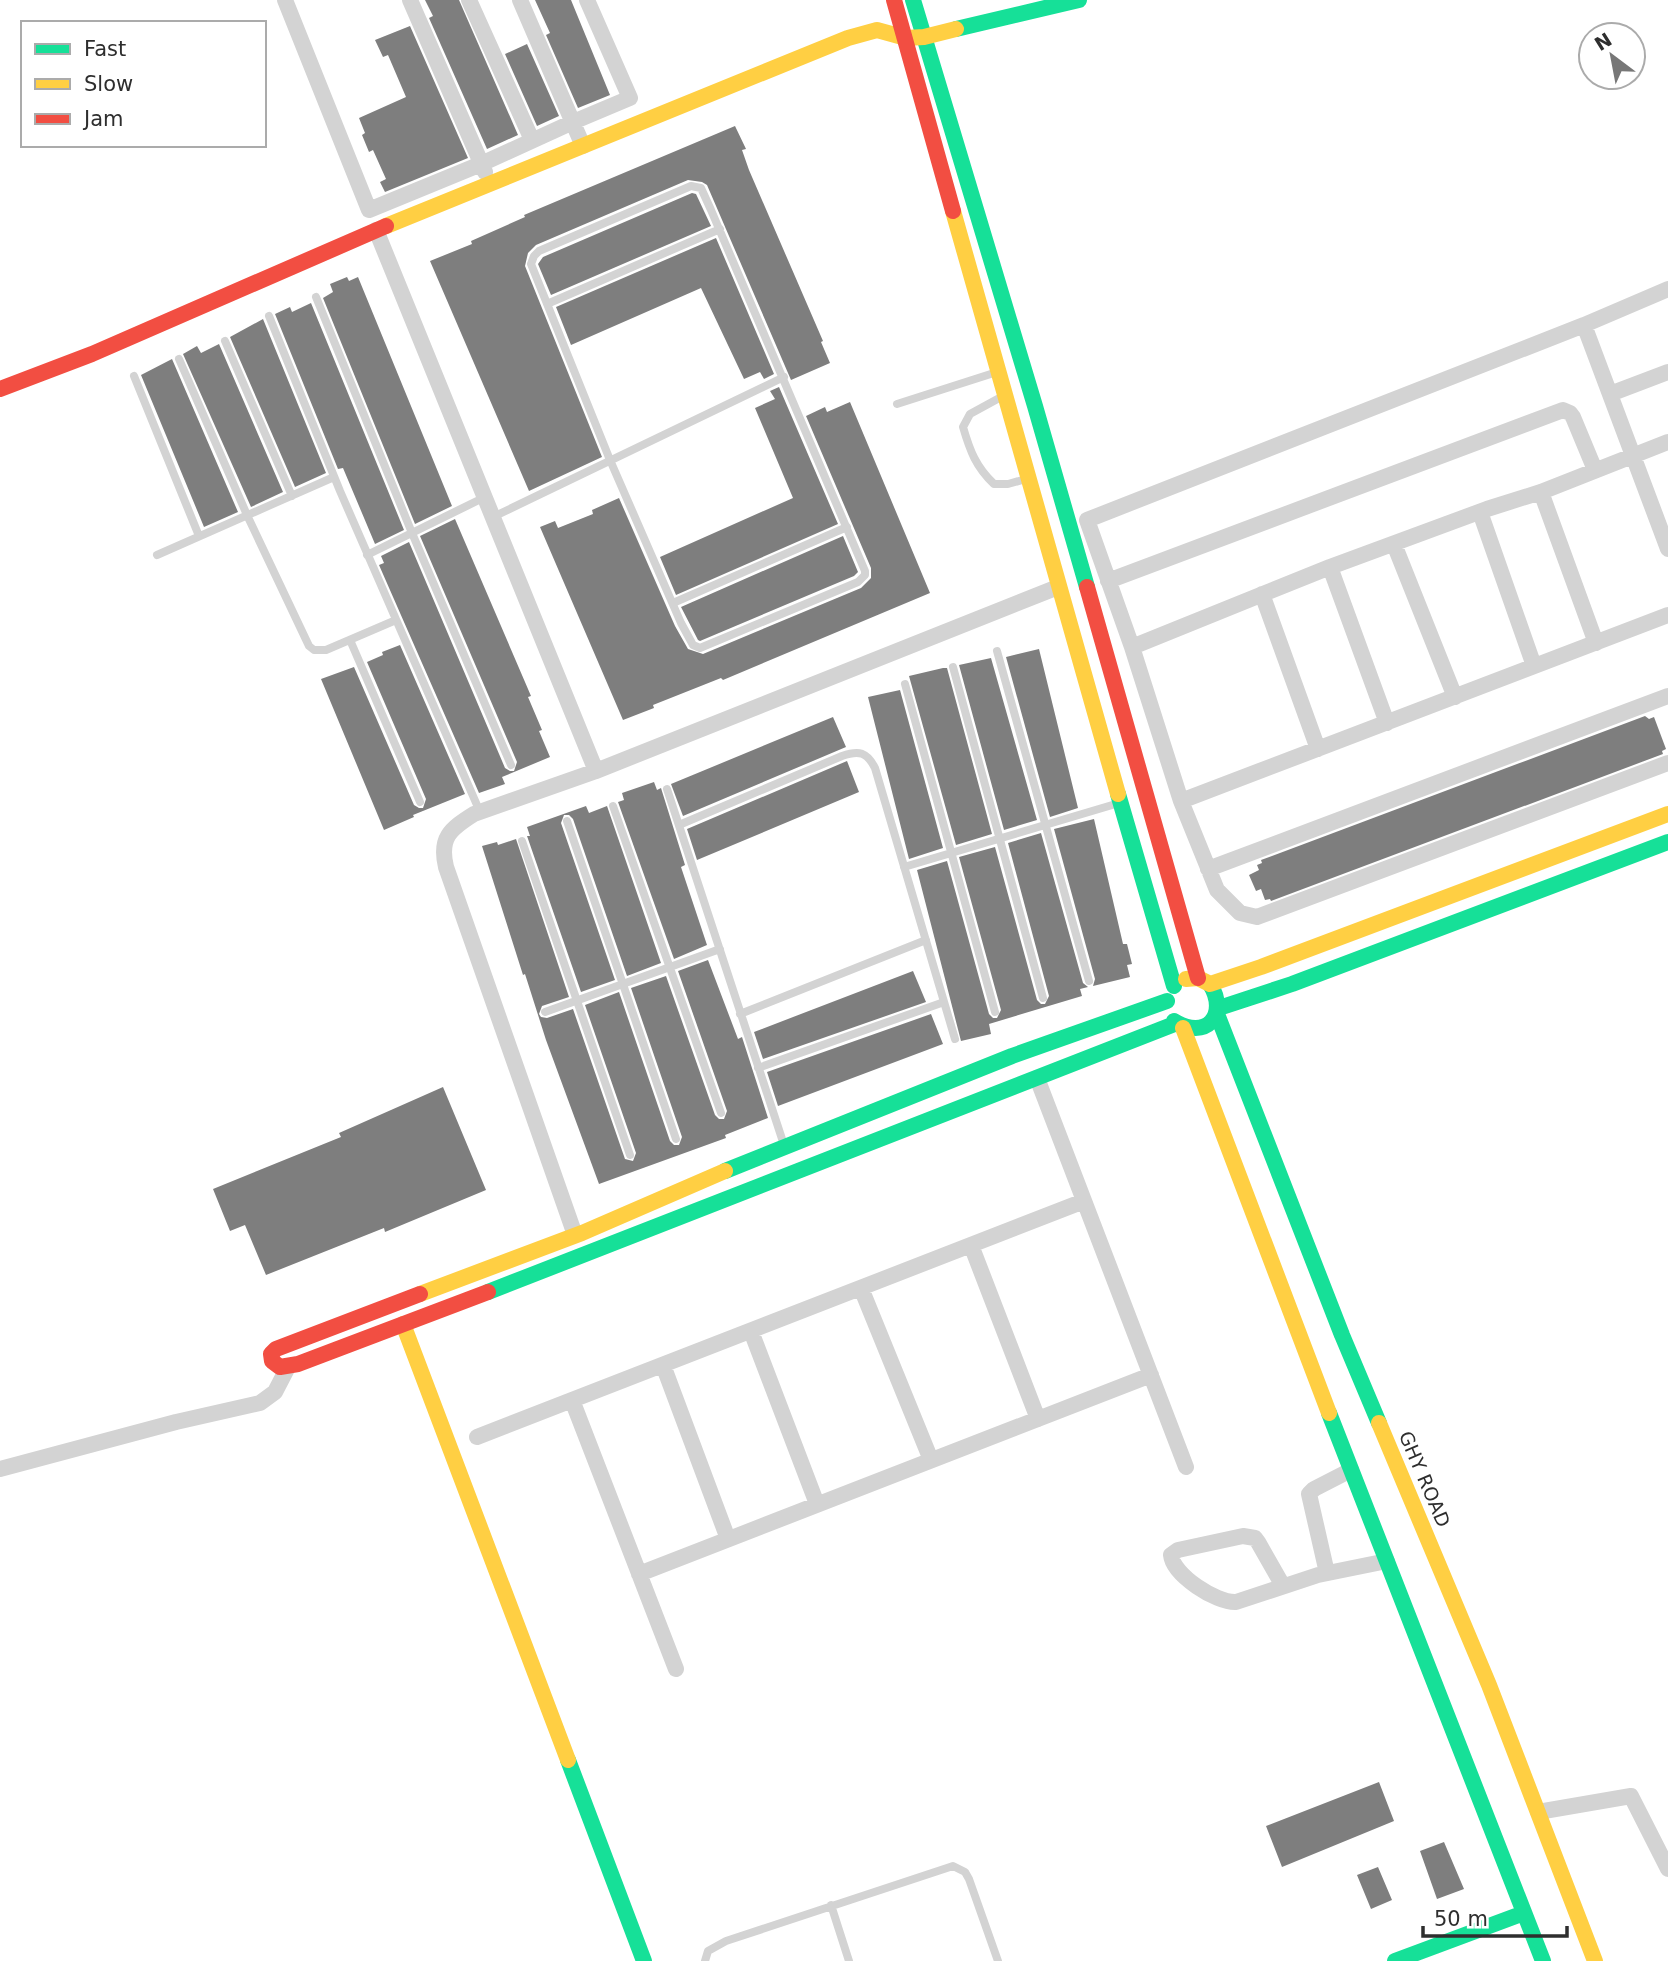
<svg xmlns="http://www.w3.org/2000/svg" width="1668" height="1961" viewBox="0 0 1668 1961" font-family="'DejaVu Sans',sans-serif">
	<rect width="100%" height="100%" fill="#fff"/>
	<path fill="#7e7e7e" d="M 425,0 L 459,0 L 518,135 L 487,149 L 429,18 L 433,16 Z
		M 535,0 L 571,0 L 610,95 L 578,108 L 546,35 L 550,33 Z
		M 410,26 L 468,158 L 385,192 L 380,182 L 386,179 L 373,150 L 369,152 L 362,135 L 365,133 L 359,118 L 406,97 L 388,55 L 383,57 L 375,40 Z
		M 527,44 L 559,116 L 537,126 L 505,54 Z
		M 735,126 L 746,149 L 742,150 L 749,170 L 823,341 L 821,342 L 830,363 L 791,380 L 707,185 L 702,182 L 688,180 L 536,245 L 528,253 L 525,266 L 602,457 L 529,491 L 430,261 L 472,244 L 471,241 L 525,217 L 524,215 Z
		M 692,193 L 696,194 L 711,226 L 551,295 L 538,264 L 543,257 Z
		M 716,238 L 774,374 L 764,379 L 760,372 L 744,379 L 701,288 L 571,345 L 556,307 Z
		M 347,277 L 349,281 L 358,277 L 452,506 L 415,524 L 323,298 L 333,292 L 330,284 Z
		M 311,303 L 404,530 L 375,544 L 343,468 L 338,469 L 275,314 L 290,307 L 292,312 Z
		M 263,319 L 326,473 L 295,487 L 230,337 Z
		M 219,344 L 283,492 L 251,507 L 183,354 L 197,346 L 201,353 Z
		M 172,359 L 238,512 L 204,527 L 141,375 Z
		M 779,387 L 838,524 L 676,595 L 660,557 L 793,498 L 755,408 L 775,399 L 770,391 Z
		M 850,402 L 930,593 L 723,680 L 721,678 L 653,705 L 654,708 L 623,720 L 540,527 L 555,521 L 558,528 L 593,514 L 592,510 L 619,498 L 675,626 L 688,649 L 703,654 L 861,588 L 871,578 L 871,568 L 806,416 L 825,407 L 827,412 Z
		M 455,519 L 531,696 L 528,697 L 542,730 L 539,731 L 550,757 L 502,777 L 505,784 L 479,793 L 379,565 L 384,563 L 381,556 L 409,542 L 505,768 L 510,771 L 514,771 L 517,762 L 420,536 Z
		M 843,536 L 858,572 L 854,576 L 700,641 L 698,640 L 681,607 Z
		M 400,645 L 465,794 L 413,815 L 414,817 L 384,830 L 321,679 L 354,667 L 414,805 L 419,808 L 423,808 L 426,799 L 367,662 L 383,655 L 382,652 Z
		M 1039,649 L 1078,808 L 1050,817 L 1006,657 Z
		M 991,658 L 1037,820 L 1004,830 L 959,665 Z
		M 943,668 L 947,668 L 992,834 L 956,845 L 909,676 Z
		M 900,690 L 943,848 L 909,859 L 868,697 Z
		M 1645,716 L 1649,719 L 1654,717 L 1666,749 L 1662,751 L 1663,754 L 1271,901 L 1270,899 L 1265,900 L 1261,889 L 1256,891 L 1249,875 L 1259,870 L 1257,865 L 1262,863 L 1261,860 Z
		M 833,717 L 846,747 L 683,816 L 671,784 Z
		M 847,761 L 859,792 L 697,860 L 687,829 Z
		M 654,782 L 657,790 L 661,788 L 685,865 L 681,867 L 707,945 L 674,959 L 618,802 L 624,800 L 622,793 Z
		M 586,806 L 589,813 L 607,806 L 661,963 L 627,976 L 573,819 L 569,815 L 564,815 L 561,823 L 615,980 L 581,992 L 527,836 L 530,836 L 527,827 Z
		M 1094,819 L 1123,944 L 1127,944 L 1132,964 L 1127,965 L 1130,977 L 1093,986 L 1095,979 L 1054,829 Z
		M 1041,833 L 1083,983 L 1088,987 L 1080,989 L 1082,996 L 989,1024 L 991,1034 L 961,1041 L 917,870 L 947,861 L 989,1014 L 993,1018 L 997,1018 L 1001,1010 L 959,857 L 995,847 L 1037,1000 L 1041,1004 L 1045,1004 L 1049,996 L 1008,843 Z
		M 516,839 L 569,997 L 542,1006 L 539,1014 L 541,1017 L 547,1018 L 573,1009 L 625,1159 L 633,1161 L 636,1153 L 585,1005 L 619,992 L 670,1141 L 674,1145 L 679,1145 L 682,1137 L 631,988 L 666,976 L 715,1115 L 719,1119 L 724,1119 L 727,1111 L 678,971 L 708,960 L 738,1039 L 742,1037 L 768,1118 L 725,1135 L 726,1138 L 599,1184 L 546,1040 L 525,974 L 523,975 L 482,846 L 497,842 L 498,845 Z
		M 913,971 L 926,1002 L 763,1059 L 754,1032 Z
		M 931,1014 L 943,1044 L 778,1106 L 767,1072 Z
		M 443,1087 L 486,1190 L 385,1232 L 384,1228 L 266,1275 L 245,1225 L 230,1231 L 213,1189 L 341,1137 L 339,1133 Z
		M 1379,1782 L 1394,1821 L 1282,1867 L 1266,1826 Z
		M 1444,1842 L 1464,1889 L 1437,1899 L 1420,1851 Z
		M 1378,1867 L 1392,1900 L 1371,1909 L 1357,1875 Z"/>
	<g fill="none" stroke-linecap="round" stroke-linejoin="round">
		<path stroke="#d3d3d3" stroke-width="8" d="M 691,186 L 701,188 L 711,210 L 865,571 L 865,575 L 858,582 L 700,648 L 693,645 L 681,623 L 610,460 L 531,264 L 534,256 L 539,251 Z
			M 316,297 L 412,533 L 511,765
			M 547,304 L 720,229
			M 269,316 L 340,491 L 480,812
			M 225,341 L 292,496
			M 179,359 L 247,515 L 309,646 L 314,650 L 326,650 L 396,620
			M 134,376 L 199,536
			M 1003,396 L 970,414 L 963,427 C 970,451 976,467 994,484 L 1008,484 L 1026,479
			M 897,404 L 997,372
			M 493,517 L 784,377
			M 157,555 L 334,477
			M 367,555 L 485,497
			M 673,603 L 847,527
			M 350,640 L 420,802
			M 997,651 L 1089,981
			M 953,667 L 1043,998
			M 905,684 L 995,1012
			M 667,789 L 784,1145
			M 613,806 L 721,1113
			M 567,821 L 676,1139
			M 679,825 L 842,756 C 859,750 867,752 875,768 L 955,1039
			M 522,841 L 630,1155
			M 904,867 L 1119,803
			M 545,1012 L 720,949
			M 740,1014 L 926,940
			M 758,1068 L 944,1002
			M 831,1905 L 849,1961
			M 705,1961 L 708,1951 L 726,1941 L 953,1866 L 965,1872 L 969,1879 L 998,1961"/>
		<path stroke="#d3d3d3" stroke-width="16" d="M 285,0 L 369,210 L 481,164 L 573,122 L 630,98 L 587,0
			M 410,0 L 485,172
			M 469,0 L 532,140
			M 520,0 L 583,146
			M 376,230 L 596,771
			M 1584,325 L 1668,549
			M 1610,394 L 1668,372
			M 1668,442 L 1541,492 L 1487,509 L 1330,567 L 1132,647 L 1181,801 L 1217,890 L 1240,913 L 1257,917 L 1668,763
			M 1541,492 L 1596,643
			M 1480,512 L 1534,666
			M 1394,544 L 1455,697
			M 1330,567 L 1387,723
			M 1108,581 L 1563,410 L 1570,413 L 1573,417 L 1595,470
			M 1262,594 L 1318,749
			M 1132,647 L 1087,520 L 1584,325 L 1668,289
			M 1181,801 L 1668,615
			M 1208,869 L 1668,696
			M 1037,1078 L 1186,1467
			M 575,1235 L 446,867 C 439,838 450,829 474,814 L 596,771 L 1058,587
			M 971,1245 L 1038,1419
			M 861,1288 L 931,1460
			M 751,1331 L 817,1504
			M 663,1365 L 728,1539
			M 572,1400 L 676,1669
			M 477,1437 L 1084,1201
			M 0,1469 L 176,1422 L 260,1403 L 275,1392 L 288,1367
			M 1327,1573 L 1309,1494 L 1314,1489 L 1351,1470
			M 639,1574 L 1151,1375
			M 1283,1586 L 1258,1542 L 1255,1538 L 1243,1536 L 1178,1550 L 1171,1555 C 1173,1575 1216,1603 1236,1602 L 1318,1575 L 1387,1561
			M 1538,1812 L 1631,1796 L 1668,1869"/>
		<path stroke="#16e098" stroke-width="16" d="M 913,0 L 1035,406 L 1087,587
			M 956,29 L 1079,0
			M 1118,794 L 1174,986
			M 1219,1008 L 1292,984 L 1668,842
			M 1217,1014 L 1342,1335 L 1379,1423
			M 1174,1021 C 1206,1041 1229,1015 1210,984
			M 725,1171 L 1012,1056 L 1167,1001
			M 488,1292 L 1177,1023
			M 1329,1413 L 1543,1961
			M 568,1760 L 644,1961
			M 1395,1961 L 1524,1913"/>
		<path stroke="#ffcf43" stroke-width="16" d="M 953,211 L 1118,794
			M 386,226 L 848,38 L 877,30 L 906,38 L 924,37 L 956,29
			M 1186,979 L 1198,978 L 1210,984 L 1261,967 L 1668,814
			M 1183,1028 L 1329,1413
			M 420,1294 L 582,1233 L 725,1171
			M 403,1324 L 568,1760
			M 1379,1423 L 1489,1685 L 1595,1961"/>
		<path stroke="#f24e42" stroke-width="16" d="M 894,0 L 953,211
			M 0,389 L 92,354 L 386,226
			M 1087,587 L 1198,978
			M 420,1294 L 276,1349 L 271,1354 L 272,1361 L 280,1367 L 298,1364 L 488,1292"/>
	</g>
	<g text-anchor="middle" dominant-baseline="central" stroke-width="7" stroke-linejoin="round" paint-order="stroke">
		<g font-size="19" fill="#2e2e2e" stroke="#fff">
			<text transform="translate(1425 1479) rotate(67)">GHY ROAD</text>
		</g>
	</g>
	<rect x="21" y="21" width="245" height="126" fill="#ffffff" stroke="#ababab" stroke-width="2"/>
	<rect x="35" y="44" width="35" height="10" fill="#16e098" stroke="#ababab" stroke-width="2"/>
	<text x="84" y="56" font-size="21" fill="#2e2e2e">Fast</text>
	<rect x="35" y="79" width="35" height="10" fill="#ffcf43" stroke="#ababab" stroke-width="2"/>
	<text x="84" y="91" font-size="21" fill="#2e2e2e">Slow</text>
	<rect x="35" y="114" width="35" height="10" fill="#f24e42" stroke="#ababab" stroke-width="2"/>
	<text x="84" y="126" font-size="21" fill="#2e2e2e">Jam</text>
	<g transform="translate(1612 56) rotate(328)"><circle r="33" fill="#ffffff" stroke="#ababab" stroke-width="2"/>
	<path d="M0-5L12 26L0 18L-12 26Z" fill="#777777"/>
	<text y="-10" font-size="19" font-weight="bold" text-anchor="middle" fill="#2e2e2e">N</text>
	</g>
	<path d="M1423 1926v10h144v-10" fill="none" stroke="#2e2e2e" stroke-width="3.5"/>
	<text x="1434" y="1926" font-size="21" fill="#2e2e2e" stroke="#ffffff" stroke-width="5" paint-order="stroke">50 m</text>
</svg>
